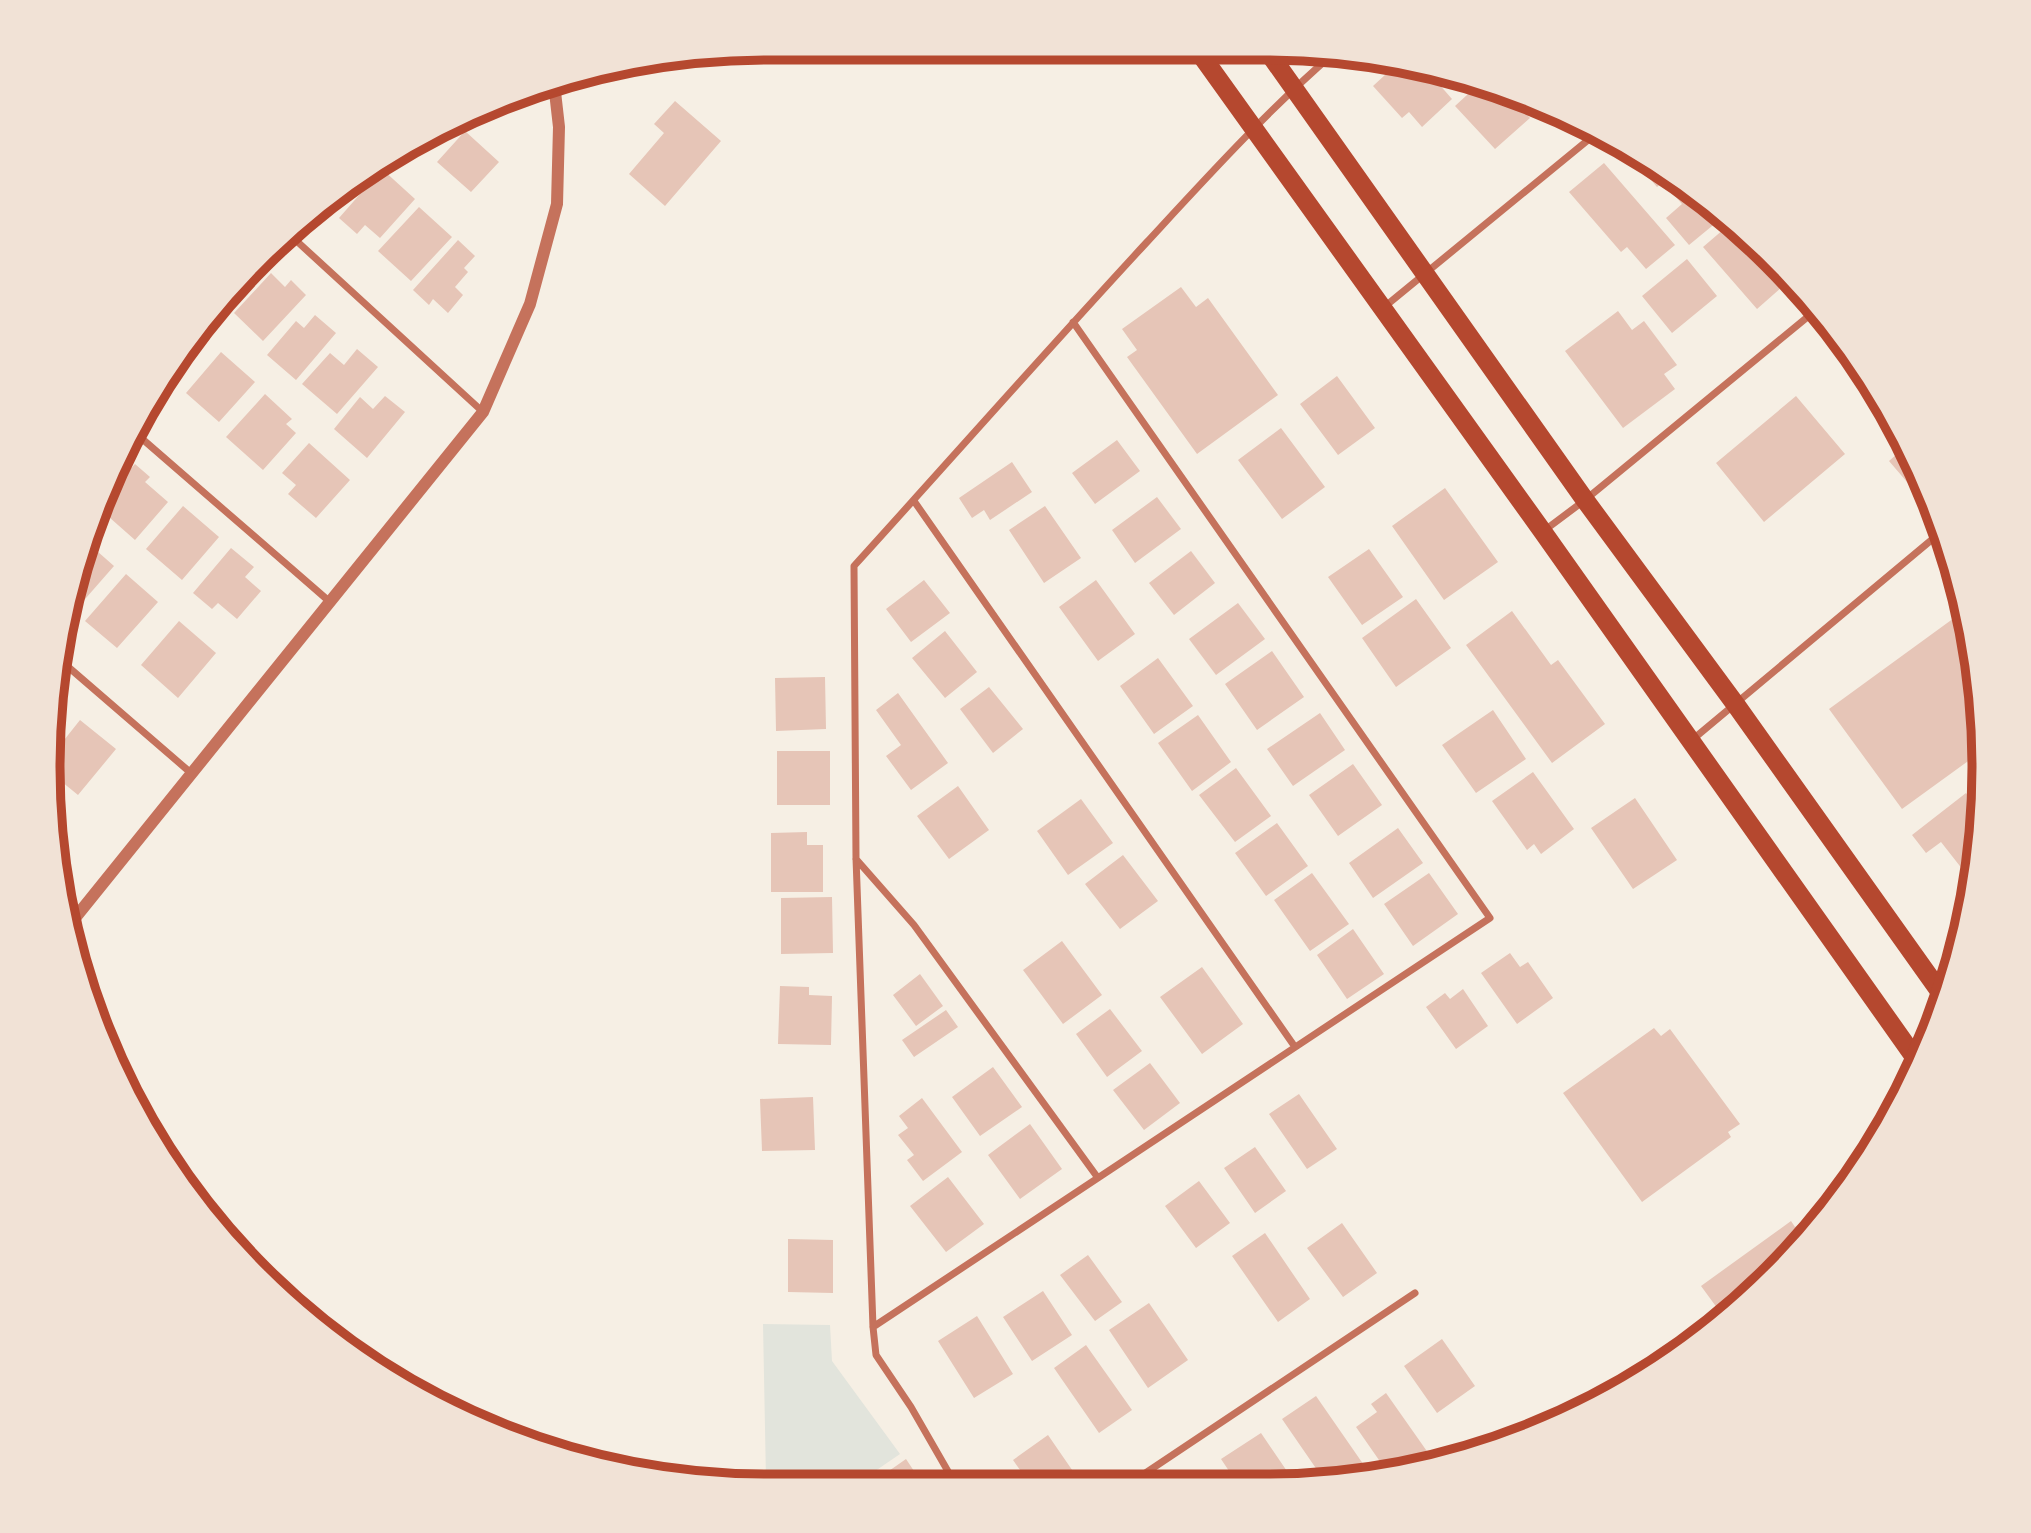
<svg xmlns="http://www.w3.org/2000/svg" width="2031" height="1533" viewBox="0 0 2031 1533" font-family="'Sofia Sans Condensed',sans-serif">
	<rect width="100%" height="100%" fill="#f6efe4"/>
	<path fill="#e2e4dc" d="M 763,1324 L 830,1325 L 832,1361 L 900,1454 L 862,1480 L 766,1480 Z"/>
	<path fill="#e6c5b7" d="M 671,60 L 664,70 L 655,62 Z
		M 1398,63 L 1424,67 L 1452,99 L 1422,127 L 1409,112 L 1402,118 L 1373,86 Z
		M 1480,83 L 1507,93 L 1530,118 L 1495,149 L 1455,106 Z
		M 675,101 L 721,141 L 665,206 L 629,174 L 664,133 L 654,124 Z
		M 465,131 L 499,162 L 471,192 L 437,162 Z
		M 1626,146 L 1664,169 L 1723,217 L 1689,245 L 1666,218 L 1682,204 L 1663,182 L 1657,187 L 1624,148 Z
		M 1604,163 L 1675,245 L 1646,269 L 1627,247 L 1621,252 L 1569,192 Z
		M 382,169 L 415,199 L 380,238 L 365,225 L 357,234 L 339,218 Z
		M 357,182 L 336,207 L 331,202 Z
		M 419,207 L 452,237 L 411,281 L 378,251 Z
		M 1731,223 L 1773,258 L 1791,279 L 1757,309 L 1703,247 Z
		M 458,240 L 475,256 L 464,268 L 468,272 L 455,287 L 463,295 L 448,313 L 433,299 L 429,305 L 413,290 Z
		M 261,256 L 266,260 L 224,307 L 221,303 Z
		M 1687,259 L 1717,296 L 1672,333 L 1642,296 Z
		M 271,273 L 285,287 L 291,280 L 306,295 L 263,341 L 234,313 Z
		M 1181,287 L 1196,307 L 1208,298 L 1278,395 L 1197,454 L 1127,357 L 1137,350 L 1122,329 Z
		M 1618,311 L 1632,330 L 1644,321 L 1677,365 L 1664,374 L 1675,389 L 1623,428 L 1565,351 Z
		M 315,315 L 336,333 L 296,380 L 267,355 L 296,321 L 304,328 Z
		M 199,330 L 210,339 L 172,384 L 163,376 Z
		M 357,349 L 378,367 L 337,414 L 302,384 L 330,353 L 344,365 Z
		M 221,352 L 255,382 L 219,422 L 186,393 Z
		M 1337,376 L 1375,428 L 1338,455 L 1300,404 Z
		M 265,394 L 292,419 L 286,424 L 296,433 L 263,470 L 226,437 Z
		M 385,396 L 405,412 L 367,458 L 334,429 L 360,397 L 373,409 Z
		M 1796,396 L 1845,454 L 1764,522 L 1716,463 Z
		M 1281,428 L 1325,487 L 1282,519 L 1238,460 Z
		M 1117,440 L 1140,471 L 1095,504 L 1072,473 Z
		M 309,443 L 350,480 L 316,518 L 288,494 L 296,485 L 282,473 Z
		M 1905,447 L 1929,491 L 1937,517 L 1889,461 Z
		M 1012,462 L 1032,492 L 990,520 L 984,510 L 972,518 L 959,498 Z
		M 135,464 L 150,477 L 145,482 L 168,502 L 135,540 L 101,510 L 104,499 Z
		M 1445,488 L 1498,562 L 1444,600 L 1392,526 Z
		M 1157,497 L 1181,529 L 1135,563 L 1112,530 Z
		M 183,506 L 219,537 L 182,580 L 146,549 Z
		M 1045,506 L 1081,558 L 1044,583 L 1009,530 Z
		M 89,544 L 114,566 L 72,614 L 67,609 Z
		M 231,548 L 254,567 L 245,577 L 261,591 L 237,619 L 218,603 L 212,609 L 193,593 Z
		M 1369,549 L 1403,597 L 1362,625 L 1328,577 Z
		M 1191,551 L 1215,583 L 1174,615 L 1149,583 Z
		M 126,574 L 158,602 L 117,648 L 85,621 Z
		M 924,580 L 950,613 L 911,642 L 886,609 Z
		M 1096,580 L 1135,634 L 1098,661 L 1059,607 Z
		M 1416,599 L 1451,648 L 1396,687 L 1362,638 Z
		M 1238,603 L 1265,639 L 1216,675 L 1189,639 Z
		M 1965,610 L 1970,626 L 1982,751 L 1902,809 L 1829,709 Z
		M 1512,611 L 1551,665 L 1558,660 L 1605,724 L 1552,763 L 1466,645 Z
		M 179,621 L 216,653 L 178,698 L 141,665 Z
		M 945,631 L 977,672 L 945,698 L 912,658 Z
		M 1272,651 L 1304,697 L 1257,730 L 1225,684 Z
		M 1158,658 L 1193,706 L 1154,734 L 1120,686 Z
		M 825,677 L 826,729 L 776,731 L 775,678 Z
		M 989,687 L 1023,729 L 993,753 L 960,709 Z
		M 898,693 L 948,763 L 911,790 L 886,756 L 901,745 L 876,710 Z
		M 57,695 L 64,701 L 55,713 Z
		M 1493,710 L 1526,759 L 1476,793 L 1442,745 Z
		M 1320,713 L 1345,750 L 1293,786 L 1267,749 Z
		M 1198,715 L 1231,762 L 1192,791 L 1158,743 Z
		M 80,720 L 116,749 L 78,795 L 51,773 L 53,754 Z
		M 777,751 L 830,751 L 830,805 L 777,805 Z
		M 1353,764 L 1382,805 L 1338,836 L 1309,795 Z
		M 1236,768 L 1271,816 L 1235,842 L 1199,795 Z
		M 1533,772 L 1574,829 L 1541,854 L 1534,844 L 1527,850 L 1492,801 Z
		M 958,786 L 989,830 L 949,859 L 917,816 Z
		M 1966,793 L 1979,811 L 1974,861 L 1963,870 L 1941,842 L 1926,853 L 1912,835 Z
		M 1635,798 L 1677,860 L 1633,889 L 1591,828 Z
		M 1081,799 L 1113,843 L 1068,875 L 1037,831 Z
		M 49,812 L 65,825 L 54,839 L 49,814 Z
		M 1277,823 L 1308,866 L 1266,896 L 1235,853 Z
		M 1398,828 L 1423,863 L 1373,898 L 1349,863 Z
		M 807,832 L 807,845 L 823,845 L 823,892 L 771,892 L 771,833 Z
		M 1123,855 L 1158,901 L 1120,929 L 1085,884 Z
		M 1312,873 L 1349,924 L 1310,951 L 1274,900 Z
		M 1429,873 L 1458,914 L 1413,946 L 1384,904 Z
		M 832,897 L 833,953 L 781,954 L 781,898 Z
		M 1353,929 L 1384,974 L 1347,999 L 1317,955 Z
		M 1062,941 L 1102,995 L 1063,1024 L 1023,970 Z
		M 1510,953 L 1520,967 L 1528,962 L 1553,998 L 1517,1024 L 1481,973 Z
		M 1202,967 L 1243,1024 L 1202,1054 L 1160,997 Z
		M 920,974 L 943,1006 L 916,1026 L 893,995 Z
		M 780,986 L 809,987 L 809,995 L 832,996 L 831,1045 L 778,1044 Z
		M 1463,989 L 1488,1026 L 1456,1049 L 1426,1007 L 1445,993 L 1450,999 Z
		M 1110,1009 L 1142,1051 L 1107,1077 L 1076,1034 Z
		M 946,1010 L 958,1027 L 914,1057 L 902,1040 Z
		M 1654,1028 L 1661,1036 L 1670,1029 L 1740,1124 L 1728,1132 L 1731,1137 L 1642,1202 L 1563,1093 Z
		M 1150,1063 L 1180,1103 L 1144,1130 L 1113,1090 Z
		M 993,1067 L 1022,1107 L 980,1136 L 952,1097 Z
		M 1299,1094 L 1337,1149 L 1307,1169 L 1269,1114 Z
		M 813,1097 L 815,1150 L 762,1151 L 760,1099 Z
		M 922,1098 L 962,1152 L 923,1181 L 907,1160 L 914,1155 L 898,1135 L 908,1128 L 899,1116 Z
		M 1030,1124 L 1062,1169 L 1020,1199 L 988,1155 Z
		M 1255,1147 L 1286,1191 L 1255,1213 L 1224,1168 Z
		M 948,1177 L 984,1224 L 946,1252 L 910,1206 Z
		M 1199,1181 L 1230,1223 L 1196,1248 L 1165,1206 Z
		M 1806,1219 L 1812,1227 L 1773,1275 L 1723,1316 L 1701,1286 L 1791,1221 L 1795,1227 Z
		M 1342,1223 L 1377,1273 L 1343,1297 L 1307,1248 Z
		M 1265,1233 L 1310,1299 L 1278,1322 L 1232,1256 Z
		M 788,1239 L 833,1240 L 833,1293 L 788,1292 Z
		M 1088,1255 L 1122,1302 L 1095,1321 L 1060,1275 Z
		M 1043,1291 L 1072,1335 L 1032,1361 L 1003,1317 Z
		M 1149,1303 L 1188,1360 L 1148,1388 L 1109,1330 Z
		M 977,1316 L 1013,1374 L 974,1398 L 938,1341 Z
		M 1442,1339 L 1475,1386 L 1437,1413 L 1404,1366 Z
		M 1086,1345 L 1132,1410 L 1099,1433 L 1054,1368 Z
		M 1386,1393 L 1431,1457 L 1421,1465 L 1388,1473 L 1356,1427 L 1377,1412 L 1371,1404 Z
		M 1316,1396 L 1368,1471 L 1355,1480 L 1324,1480 L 1282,1419 Z
		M 1518,1424 L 1525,1433 L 1496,1447 L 1477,1452 Z
		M 1261,1433 L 1293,1480 L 1235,1480 L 1221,1459 Z
		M 1048,1435 L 1079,1480 L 1027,1480 L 1013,1460 Z
		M 906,1459 L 920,1480 L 876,1480 Z"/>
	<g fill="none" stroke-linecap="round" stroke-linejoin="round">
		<path stroke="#c5725c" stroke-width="7" d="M 289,234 L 483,412
			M 1383,308 L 1599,131
			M 132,430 L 330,602
			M 914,501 L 1295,1047
			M 1545,530 L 1585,500 L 1816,310
			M 59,659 L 191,773
			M 1692,740 L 1941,532
			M 856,859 L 914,925 L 1098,1178
			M 873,1327 L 1490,918 L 1073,322
			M 953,1480 L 911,1407 L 876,1355 L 873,1327 L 856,858 L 854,566 C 952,458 1048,349 1147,242 C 1208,176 1267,111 1334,53
			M 1135,1480 L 1415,1293"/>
		<path stroke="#c5725c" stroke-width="12" d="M 71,923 L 483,412 L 530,304 L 557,204 L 559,127 L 554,83"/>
		<path stroke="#b5482f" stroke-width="19" d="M 1196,48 L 1543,532 L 1918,1062
			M 1266,49 L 1585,500 L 1736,705 L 1943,996"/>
	</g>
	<path d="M0 0H2031V1533H0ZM767 60H1265A707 707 0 0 1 1972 767V767A707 707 0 0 1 1265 1474H767A707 707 0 0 1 60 767V767A707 707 0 0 1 767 60Z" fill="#f1e2d6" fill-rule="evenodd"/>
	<path fill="none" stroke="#b5482f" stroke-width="9" d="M767 60H1265A707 707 0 0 1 1972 767V767A707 707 0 0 1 1265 1474H767A707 707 0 0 1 60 767V767A707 707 0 0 1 767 60Z"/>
</svg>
